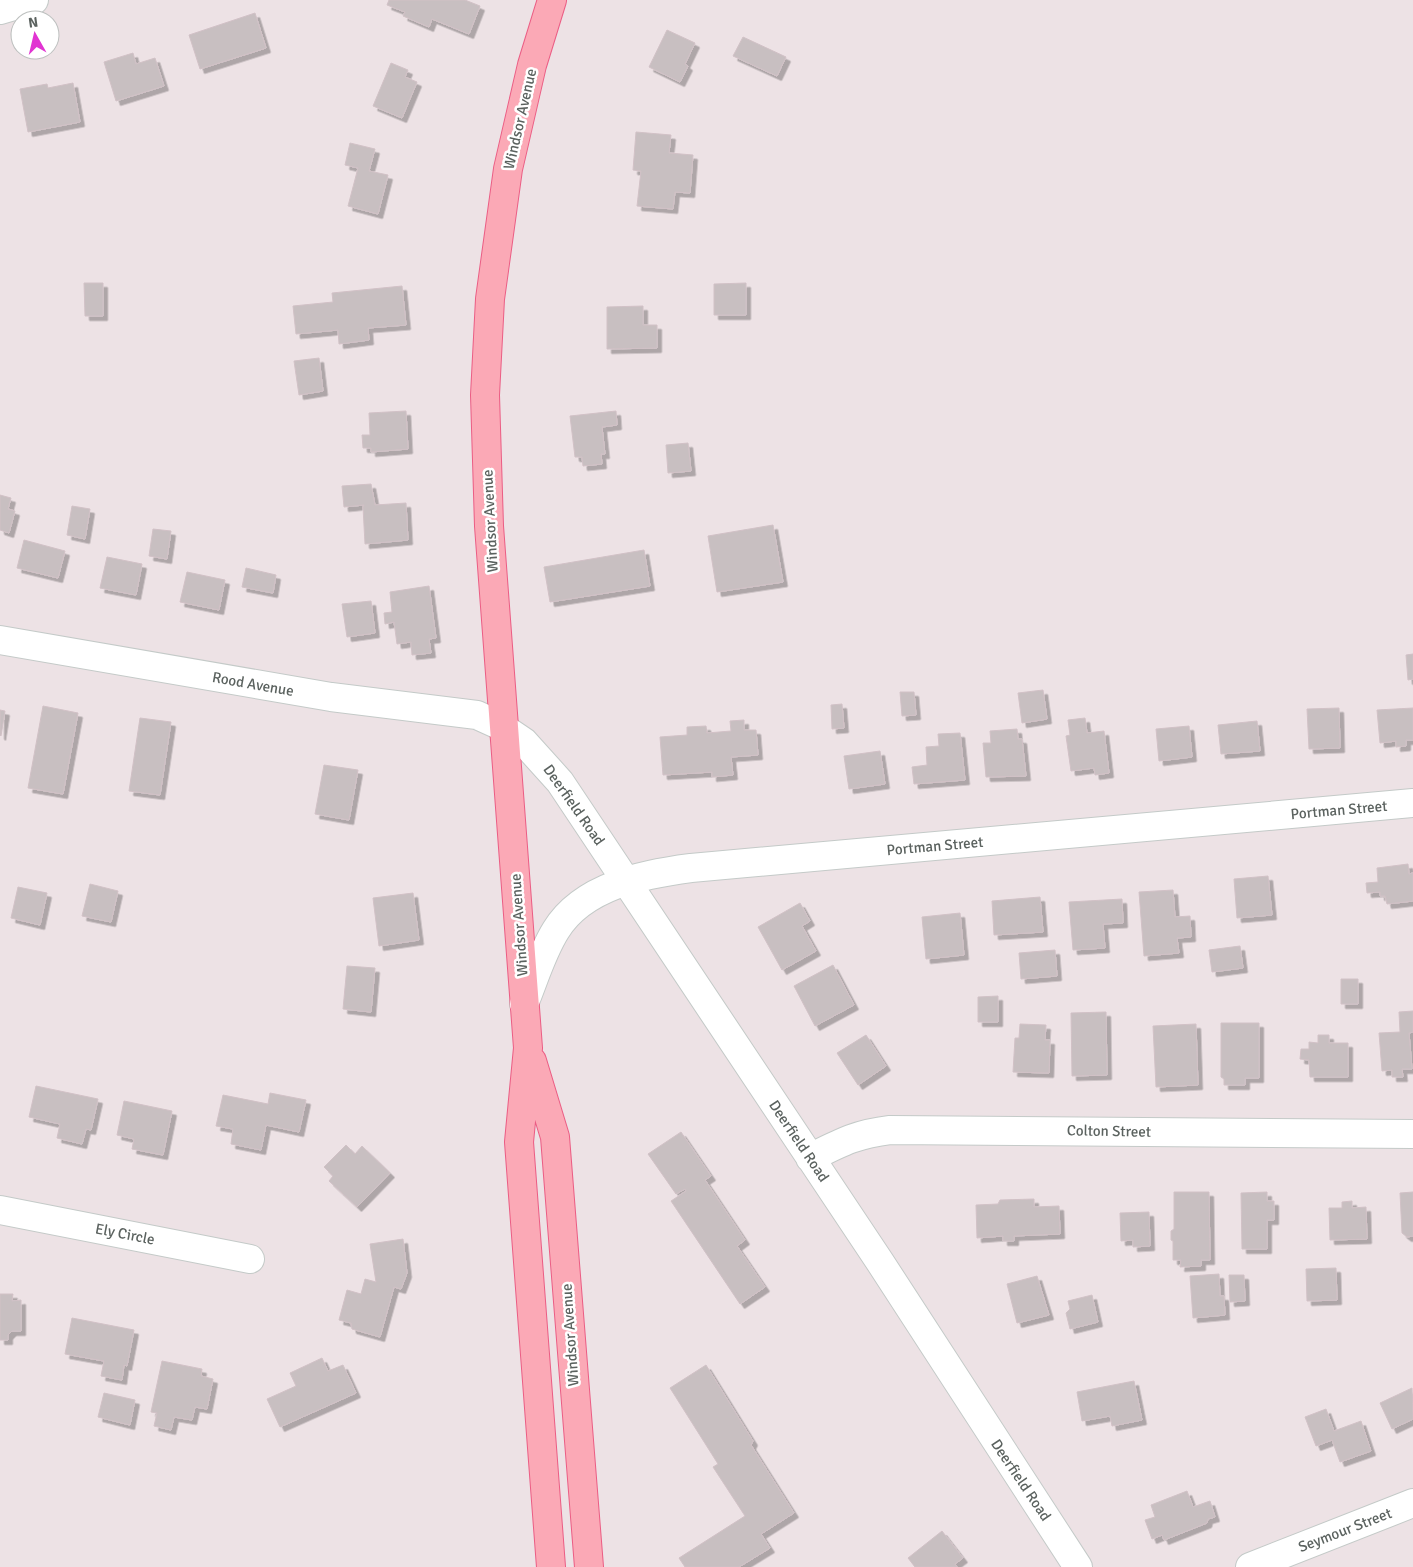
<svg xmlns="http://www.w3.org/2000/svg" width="1413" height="1567" viewBox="0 0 1413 1567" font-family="Signika,sans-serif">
	<defs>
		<filter id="shadow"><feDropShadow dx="4.5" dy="4.5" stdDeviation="0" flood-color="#0004"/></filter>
	</defs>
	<rect width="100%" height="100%" fill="#ede2e5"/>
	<path fill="#c8bfc1" stroke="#d1c1c6" filter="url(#shadow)" d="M 389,0 L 465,0 L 480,6 L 469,34 L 432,19 L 429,27 L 403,16 L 405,12 L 387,5 Z
		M 255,13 L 266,48 L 200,69 L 189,35 Z
		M 667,30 L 695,43 L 685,64 L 688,66 L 680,82 L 649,67 Z
		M 743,37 L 786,57 L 777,76 L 733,56 Z
		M 133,53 L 136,64 L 155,58 L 164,86 L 116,101 L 104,62 Z
		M 391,63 L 408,70 L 405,77 L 417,82 L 402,118 L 373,106 Z
		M 73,83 L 80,122 L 28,132 L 20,89 L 47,84 L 48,88 Z
		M 636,132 L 671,135 L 669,153 L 693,155 L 690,193 L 675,192 L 673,209 L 637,206 L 641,171 L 633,170 Z
		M 350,143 L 375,149 L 369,171 L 388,175 L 378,214 L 348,206 L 358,168 L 345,165 Z
		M 84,283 L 103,283 L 103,316 L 85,316 Z
		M 746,283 L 746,315 L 714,315 L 714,284 Z
		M 402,286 L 406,325 L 368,328 L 369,340 L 339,344 L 338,330 L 296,334 L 293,306 L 333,302 L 332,293 Z
		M 643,306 L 643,325 L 657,325 L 657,348 L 607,349 L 607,307 Z
		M 319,358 L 323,391 L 299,395 L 294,361 Z
		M 406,411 L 408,449 L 371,452 L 371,448 L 363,448 L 362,435 L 370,435 L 369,413 Z
		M 616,411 L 617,425 L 602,427 L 605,454 L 601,454 L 602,464 L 583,466 L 582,457 L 575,457 L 570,416 Z
		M 688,443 L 691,471 L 668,473 L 666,445 Z
		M 371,484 L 375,505 L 406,503 L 408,540 L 365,544 L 363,507 L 364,505 L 344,507 L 342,486 Z
		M 0,495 L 11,498 L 8,509 L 15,511 L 9,533 L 0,530 Z
		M 72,506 L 90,509 L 85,539 L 67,535 Z
		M 773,525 L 783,582 L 717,592 L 708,536 Z
		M 153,529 L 171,531 L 167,559 L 149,556 Z
		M 24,540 L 65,551 L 58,578 L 17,568 Z
		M 644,550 L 650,586 L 550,602 L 544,567 Z
		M 107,557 L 142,564 L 136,595 L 100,588 Z
		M 246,568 L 276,575 L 273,593 L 242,587 Z
		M 187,572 L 225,580 L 219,610 L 180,602 Z
		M 429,586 L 436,638 L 429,639 L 431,653 L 412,655 L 411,642 L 397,644 L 394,622 L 385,624 L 384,613 L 392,612 L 390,592 Z
		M 371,601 L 375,633 L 347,637 L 342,604 Z
		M 1413,654 L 1413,679 L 1408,680 L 1406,655 Z
		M 1043,690 L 1047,719 L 1022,723 L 1018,693 Z
		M 900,692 L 914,692 L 916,715 L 902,716 Z
		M 842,704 L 844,728 L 832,729 L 831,705 Z
		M 43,706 L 78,713 L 63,794 L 28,788 Z
		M 1339,708 L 1340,748 L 1309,749 L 1307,709 Z
		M 1413,708 L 1413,740 L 1406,740 L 1406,746 L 1396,747 L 1396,741 L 1380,743 L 1377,710 Z
		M 0,710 L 5,711 L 1,736 L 0,735 Z
		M 140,718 L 171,722 L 160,795 L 129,791 Z
		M 1085,718 L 1087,733 L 1104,731 L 1109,773 L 1095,775 L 1094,768 L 1071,771 L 1066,736 L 1070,735 L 1068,720 Z
		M 744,720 L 744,730 L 756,730 L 758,755 L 731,757 L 733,775 L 712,777 L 712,772 L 663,775 L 660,737 L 687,735 L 687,727 L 706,726 L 707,733 L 731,731 L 730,721 Z
		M 1257,721 L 1260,751 L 1221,754 L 1218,725 Z
		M 1189,726 L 1192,757 L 1159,761 L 1156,729 Z
		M 1017,729 L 1018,739 L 1022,739 L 1026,776 L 986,777 L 983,743 L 991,743 L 990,731 Z
		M 960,733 L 965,780 L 914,784 L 912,767 L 927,765 L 926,747 L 939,746 L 938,734 Z
		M 880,751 L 885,784 L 849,789 L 844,756 Z
		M 324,765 L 358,770 L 349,820 L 315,814 Z
		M 1408,864 L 1409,874 L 1413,873 L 1413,901 L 1387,904 L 1385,896 L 1380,896 L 1380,892 L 1367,893 L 1366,883 L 1378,882 L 1377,868 Z
		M 1268,876 L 1272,915 L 1237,918 L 1234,879 Z
		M 90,884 L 118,891 L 111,922 L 82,916 Z
		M 18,887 L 47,893 L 40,925 L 11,918 Z
		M 1173,890 L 1175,917 L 1190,916 L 1191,937 L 1177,938 L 1179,953 L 1144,956 L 1139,892 Z
		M 413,893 L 419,940 L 379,946 L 373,898 Z
		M 1040,897 L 1043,932 L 994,935 L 992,901 Z
		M 1122,899 L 1123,923 L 1103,924 L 1105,948 L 1073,950 L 1069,902 Z
		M 800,903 L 810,921 L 802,926 L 816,951 L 782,970 L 758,927 Z
		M 960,913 L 964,955 L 926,959 L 922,917 Z
		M 1240,946 L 1243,968 L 1212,972 L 1209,950 Z
		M 1055,950 L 1057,976 L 1021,979 L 1019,953 Z
		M 833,965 L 854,1005 L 815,1026 L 794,986 Z
		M 347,966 L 375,968 L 371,1012 L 343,1009 Z
		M 1341,979 L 1358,979 L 1358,1004 L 1341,1004 Z
		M 998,996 L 998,1022 L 978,1022 L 978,997 Z
		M 1413,1011 L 1413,1032 L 1409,1033 L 1412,1069 L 1402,1069 L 1403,1077 L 1392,1077 L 1392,1070 L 1382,1071 L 1379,1033 L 1400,1032 L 1399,1012 Z
		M 1106,1012 L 1107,1075 L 1072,1076 L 1071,1013 Z
		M 1221,1023 L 1259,1023 L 1259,1078 L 1245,1078 L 1245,1085 L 1224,1085 L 1224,1079 L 1221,1077 Z
		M 1020,1024 L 1046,1025 L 1045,1040 L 1050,1040 L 1049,1073 L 1013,1072 L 1015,1038 L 1019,1038 Z
		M 1196,1024 L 1198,1085 L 1156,1087 L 1153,1026 Z
		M 866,1035 L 886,1066 L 858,1085 L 837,1053 Z
		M 1318,1035 L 1329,1035 L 1329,1043 L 1348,1043 L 1348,1077 L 1310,1077 L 1309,1060 L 1300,1059 L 1301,1049 L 1309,1049 L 1309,1042 L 1318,1043 Z
		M 36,1086 L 98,1099 L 91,1130 L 86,1129 L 82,1144 L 57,1138 L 60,1124 L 29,1117 Z
		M 270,1093 L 306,1100 L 299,1132 L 266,1125 L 261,1150 L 231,1144 L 233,1129 L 216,1126 L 223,1095 L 268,1104 Z
		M 124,1101 L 172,1111 L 163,1155 L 132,1149 L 134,1139 L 117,1135 Z
		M 681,1132 L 711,1176 L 705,1180 L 745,1240 L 737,1246 L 765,1287 L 740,1304 L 671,1201 L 686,1191 L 685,1189 L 676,1194 L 648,1154 Z
		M 346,1145 L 355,1154 L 362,1146 L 390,1173 L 357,1207 L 329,1181 L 333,1176 L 324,1167 Z
		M 1174,1192 L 1209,1192 L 1210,1260 L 1201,1260 L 1201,1266 L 1180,1267 L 1181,1260 L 1173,1260 L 1173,1241 L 1171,1240 L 1171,1231 L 1174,1229 Z
		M 1267,1192 L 1267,1201 L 1274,1201 L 1274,1220 L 1267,1220 L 1267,1249 L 1242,1249 L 1241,1193 Z
		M 1413,1192 L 1413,1236 L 1407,1237 L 1402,1233 L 1400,1193 Z
		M 1034,1199 L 1034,1207 L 1059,1206 L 1060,1234 L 1014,1236 L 1014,1241 L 1003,1241 L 1003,1236 L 977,1238 L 976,1205 L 998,1204 L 1000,1200 Z
		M 1352,1201 L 1352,1208 L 1366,1207 L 1367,1239 L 1330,1240 L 1329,1208 L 1342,1208 L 1342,1202 Z
		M 1149,1212 L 1150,1246 L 1133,1247 L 1133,1240 L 1121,1241 L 1120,1213 Z
		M 403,1239 L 407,1273 L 401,1289 L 394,1287 L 380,1337 L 352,1329 L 351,1323 L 339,1320 L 347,1290 L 361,1294 L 365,1279 L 376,1282 L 370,1244 Z
		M 1336,1268 L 1337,1300 L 1307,1301 L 1306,1269 Z
		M 1219,1274 L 1220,1296 L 1224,1296 L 1225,1315 L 1193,1318 L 1190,1276 Z
		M 1229,1275 L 1244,1275 L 1245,1301 L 1230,1302 Z
		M 1037,1276 L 1049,1315 L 1017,1323 L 1007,1284 Z
		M 0,1294 L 13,1294 L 12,1301 L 21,1300 L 21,1331 L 12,1331 L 8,1335 L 8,1340 L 0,1340 Z
		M 1092,1295 L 1098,1322 L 1070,1329 L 1066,1313 L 1070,1309 L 1068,1301 Z
		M 72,1318 L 134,1330 L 127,1366 L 124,1365 L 122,1380 L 101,1376 L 104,1361 L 65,1354 Z
		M 322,1358 L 328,1371 L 343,1365 L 356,1393 L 280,1427 L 267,1399 L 296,1386 L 290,1373 Z
		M 162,1361 L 202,1369 L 201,1376 L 213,1379 L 207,1409 L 195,1407 L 192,1420 L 174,1417 L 171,1430 L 154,1426 L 157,1413 L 151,1412 Z
		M 706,1365 L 753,1441 L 751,1445 L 794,1513 L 761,1534 L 770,1548 L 739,1567 L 685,1567 L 679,1558 L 745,1516 L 713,1467 L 718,1464 L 670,1388 Z
		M 1134,1381 L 1142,1420 L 1112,1426 L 1110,1416 L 1082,1421 L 1077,1392 Z
		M 1412,1388 L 1413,1419 L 1392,1429 L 1380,1403 Z
		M 104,1393 L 135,1400 L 130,1425 L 98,1417 Z
		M 1326,1409 L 1334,1431 L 1361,1421 L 1371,1451 L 1340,1462 L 1332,1440 L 1316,1446 L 1305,1417 Z
		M 1187,1491 L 1193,1507 L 1210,1501 L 1215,1517 L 1208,1519 L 1207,1523 L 1164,1540 L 1162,1535 L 1152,1539 L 1145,1520 L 1155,1517 L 1151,1505 Z
		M 942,1531 L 963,1558 L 955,1564 L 957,1567 L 915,1567 L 908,1558 Z"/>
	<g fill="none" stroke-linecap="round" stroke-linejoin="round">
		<g stroke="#c4cac8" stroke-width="30">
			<path id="minor" d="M 0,10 L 34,0
				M 0,640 L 331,697 L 477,715 L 499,725 L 524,742 L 560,782 L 880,1262 L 1078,1567
				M 524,1004 C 534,980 542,952 556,930 C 583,886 644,874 691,868 L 1413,803
				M 810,1158 C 840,1143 856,1134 890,1130 L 1413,1134
				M 0,1210 L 250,1259
				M 1250,1567 L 1413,1503"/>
		</g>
		<g stroke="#eb5d84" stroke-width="30">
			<path id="major" d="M 532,1061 L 555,1137 L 589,1567
				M 551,1567 L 519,1142 L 528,1048 L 489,526 L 485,395 L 490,299 L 508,169 L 532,65 L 552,0"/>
		</g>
		<use href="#minor" stroke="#fff" stroke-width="28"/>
		<use href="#major" stroke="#fba9b6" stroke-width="28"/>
	</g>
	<g text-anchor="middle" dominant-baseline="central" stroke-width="5" stroke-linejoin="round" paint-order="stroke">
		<g font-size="15" fill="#5b625f" stroke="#fff">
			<text transform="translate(520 119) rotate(-77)">Windsor Avenue</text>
			<text transform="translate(490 521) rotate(-93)">Windsor Avenue</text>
			<text transform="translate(253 684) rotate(10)">Rood Avenue</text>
			<text transform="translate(574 805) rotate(55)">Deerfield Road</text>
			<text transform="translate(1339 810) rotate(-5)">Portman Street</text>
			<text transform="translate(935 846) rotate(-5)">Portman Street</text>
			<text transform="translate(519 925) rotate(-94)">Windsor Avenue</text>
			<text transform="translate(1109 1131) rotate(1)">Colton Street</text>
			<text transform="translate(799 1141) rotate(56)">Deerfield Road</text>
			<text transform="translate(125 1234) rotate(11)">Ely Circle</text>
			<text transform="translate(570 1335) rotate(-94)">Windsor Avenue</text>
			<text transform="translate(1021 1480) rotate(56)">Deerfield Road</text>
			<text transform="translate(1345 1530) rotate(-21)">Seymour Street</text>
		</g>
	</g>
	<g transform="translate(35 35) rotate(352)"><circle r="24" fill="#ffffff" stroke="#bdc0bf"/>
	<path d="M0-4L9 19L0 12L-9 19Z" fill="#e134d2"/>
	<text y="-8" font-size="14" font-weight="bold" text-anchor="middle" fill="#5b625f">N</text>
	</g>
</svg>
